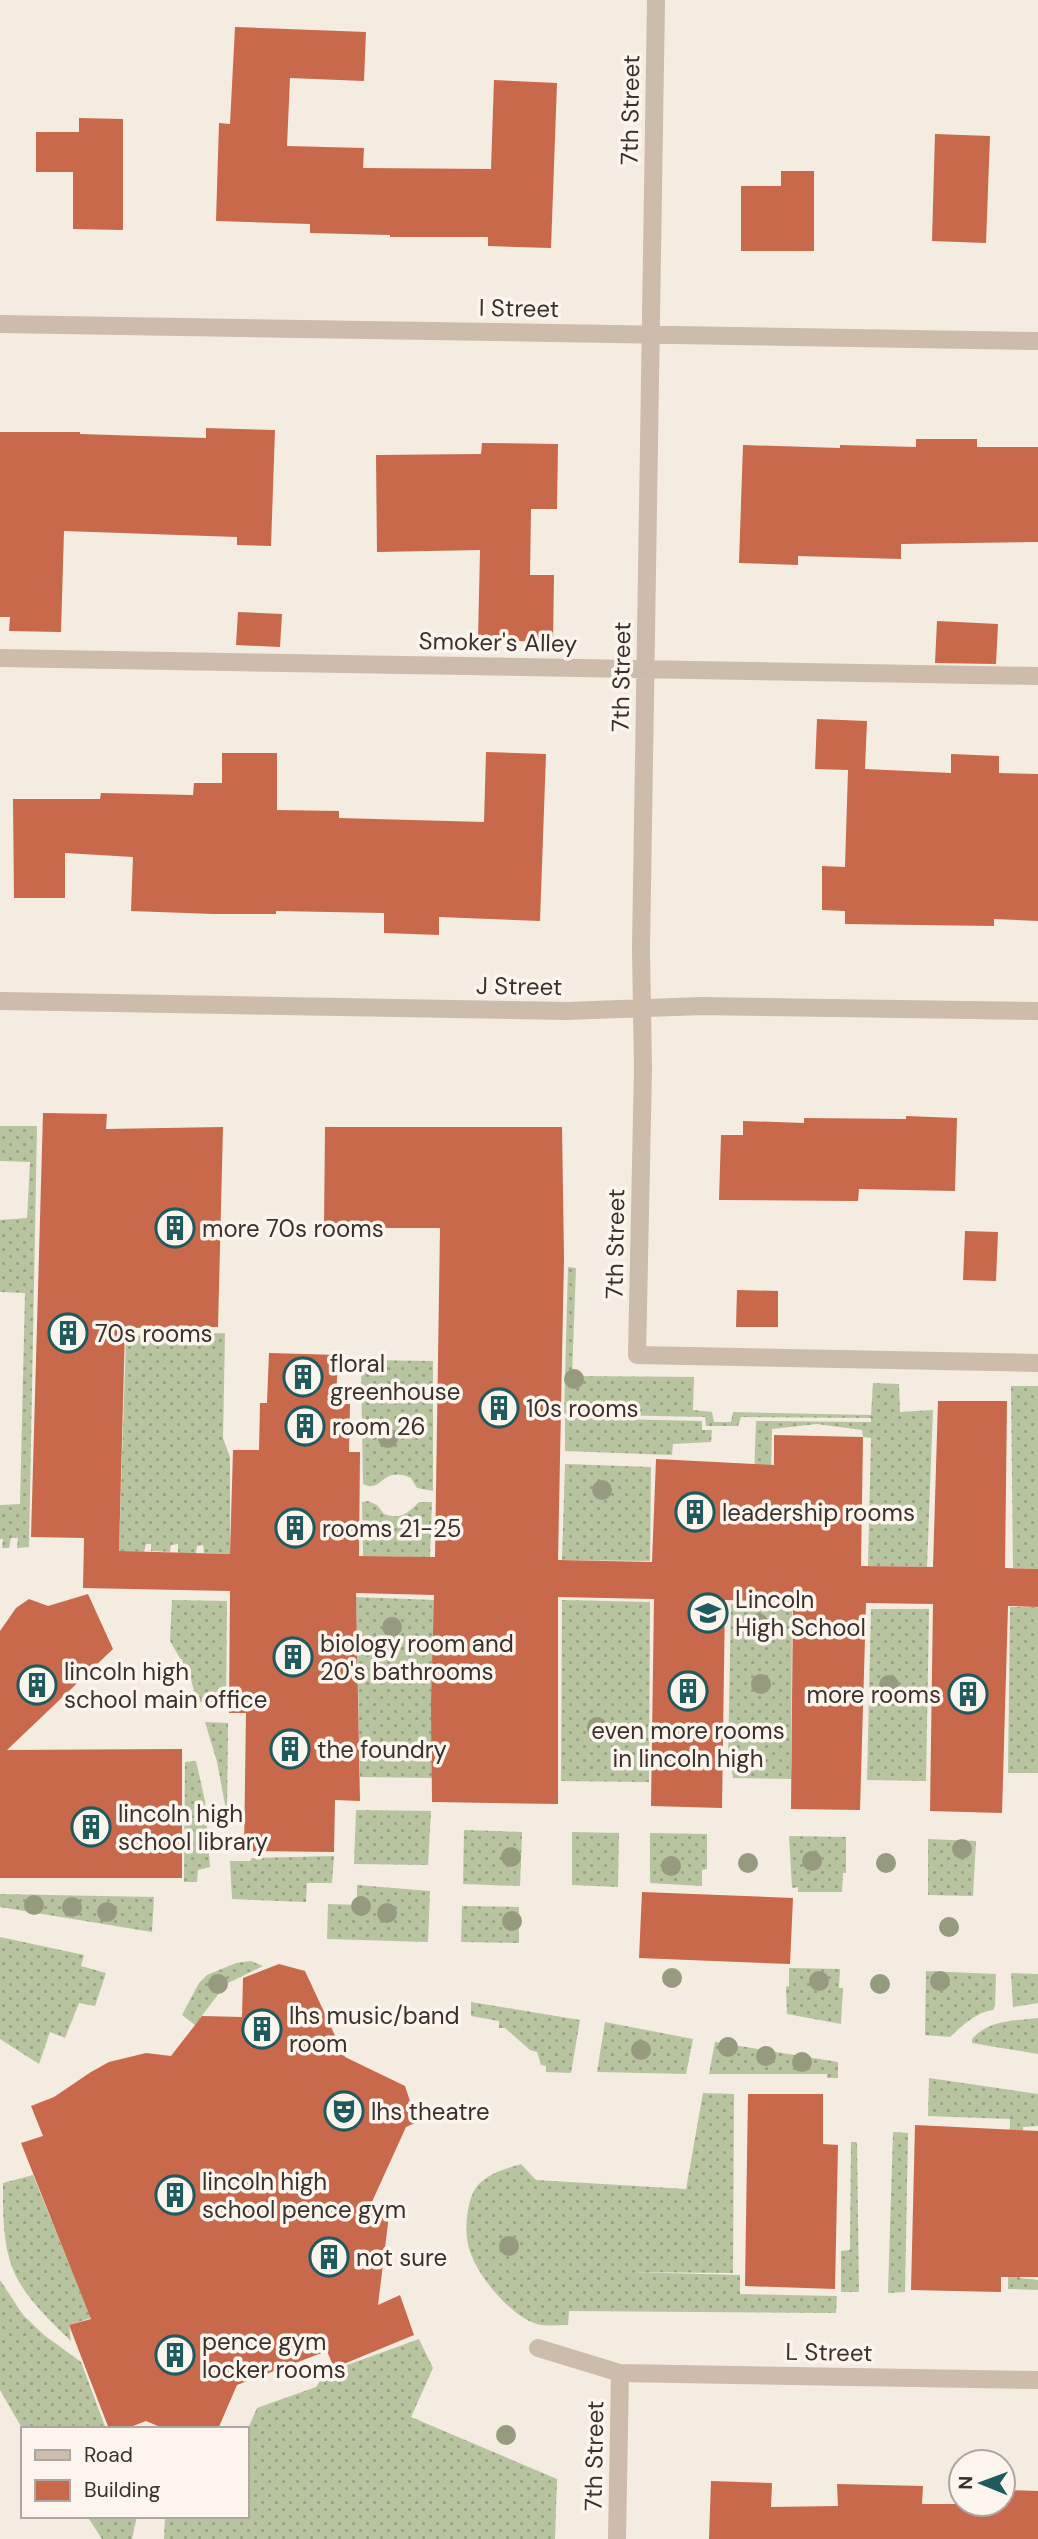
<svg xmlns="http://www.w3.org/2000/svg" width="1038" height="2539" viewBox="0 0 1038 2539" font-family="'DM Sans',sans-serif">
	<defs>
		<pattern id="grass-dots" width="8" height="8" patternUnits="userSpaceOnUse" patternTransform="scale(1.75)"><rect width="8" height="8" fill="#b8c4a0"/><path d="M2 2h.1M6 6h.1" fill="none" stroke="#97a083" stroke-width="1.8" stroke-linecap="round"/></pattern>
	</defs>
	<rect width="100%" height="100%" fill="#f4ebe1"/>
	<path fill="url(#grass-dots)" d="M 0,1126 L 37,1126 L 29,1547 L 17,1548 L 18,1538 L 11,1538 L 9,1548 L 2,1548 L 3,1539 L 0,1539 L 0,1505 L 20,1504 L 25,1293 L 0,1292 L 0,1220 L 27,1218 L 30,1162 L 0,1161 Z
		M 568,1267 L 576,1268 L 572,1376 L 694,1377 L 693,1410 L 712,1412 L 714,1422 L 731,1422 L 733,1412 L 871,1415 L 873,1383 L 899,1384 L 900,1412 L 933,1410 L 927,1567 L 868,1566 L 871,1438 L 863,1437 L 862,1430 L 817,1424 L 772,1429 L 769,1564 L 752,1532 L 756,1421 L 871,1422 L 871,1418 L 741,1417 L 738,1426 L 706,1426 L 705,1417 L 564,1414 Z
		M 225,1333 L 223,1438 L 230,1457 L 230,1554 L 204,1553 L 203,1545 L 197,1546 L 196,1553 L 178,1553 L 178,1544 L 171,1545 L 170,1552 L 151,1551 L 151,1544 L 146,1544 L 144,1552 L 119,1551 L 126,1336 Z
		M 361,1360 L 433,1361 L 433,1491 L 417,1488 L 411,1478 C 381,1465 383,1494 363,1484 Z
		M 1011,1386 L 1038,1386 L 1038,1569 L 1013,1568 Z
		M 565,1418 L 702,1421 L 702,1430 L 712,1430 L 711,1442 L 673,1444 L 672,1455 L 565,1451 Z
		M 565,1464 L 651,1467 L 650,1561 L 562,1560 Z
		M 368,1501 L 377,1505 L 384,1514 C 401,1520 408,1513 419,1502 L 432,1502 L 430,1557 L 363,1556 L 362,1502 Z
		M 356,1597 L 434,1600 L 432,1778 L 360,1777 Z
		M 172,1600 L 227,1601 L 226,1702 L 197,1702 L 190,1676 L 170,1641 Z
		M 562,1600 L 650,1602 L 649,1782 L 561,1781 Z
		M 731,1604 L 792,1604 L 791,1779 L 733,1778 L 731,1764 L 728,1760 Z
		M 1010,1607 L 1038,1607 L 1038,1773 L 1008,1773 Z
		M 871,1609 L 929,1609 L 926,1781 L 867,1780 Z
		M 205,1722 L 228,1723 L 227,1815 L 217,1762 Z
		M 196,1761 L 205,1801 L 210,1867 L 198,1870 L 197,1882 L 184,1882 L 185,1762 Z
		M 356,1810 L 431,1811 L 428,1865 L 354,1864 Z
		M 464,1830 L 522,1832 L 520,1886 L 463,1884 Z
		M 572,1832 L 619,1833 L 618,1887 L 572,1885 Z
		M 650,1833 L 707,1834 L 707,1869 L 702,1870 L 702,1886 L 650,1883 Z
		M 789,1836 L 846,1837 L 846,1873 L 843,1873 L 842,1892 L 798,1892 L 798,1887 L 792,1888 Z
		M 928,1839 L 976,1841 L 973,1896 L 928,1895 Z
		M 334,1856 L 332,1883 L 307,1883 L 306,1902 L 232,1899 L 230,1861 L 250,1861 L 252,1858 Z
		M 357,1885 L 430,1891 L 428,1942 L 327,1939 L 328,1904 L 357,1905 Z
		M 0,1894 L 154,1897 L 152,1932 L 0,1907 Z
		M 462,1906 L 519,1907 L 519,1943 L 461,1942 Z
		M 0,1937 L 84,1955 L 81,1966 L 106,1973 L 95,2006 L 79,2003 L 65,2038 L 50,2032 L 39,2064 L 0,2039 Z
		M 251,1961 L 263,1966 L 226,1984 L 195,2025 L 182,2015 L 199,1983 L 207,1975 L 236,1963 Z
		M 789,1968 L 840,1969 L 839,1988 L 843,1988 L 841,2024 L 787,2014 L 786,1987 L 789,1986 Z
		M 926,1971 L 996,1974 L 995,2006 L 993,2010 C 976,2012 962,2026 950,2037 L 925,2035 Z
		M 1011,1973 L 1038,1974 L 1038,2003 L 1013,2007 Z
		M 471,2002 L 580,2020 L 571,2073 L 546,2072 L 546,2066 L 541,2065 L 537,2052 L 530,2050 L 505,2028 L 499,2028 L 499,2021 L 471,2016 Z
		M 1038,2018 L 1038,2054 L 972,2043 L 972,2039 C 990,2019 1014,2021 1038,2018 Z
		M 605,2022 L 693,2039 L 686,2074 L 597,2072 Z
		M 715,2042 L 838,2062 L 838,2078 L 827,2078 L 827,2074 L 709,2074 Z
		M 929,2078 L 1038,2094 L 1038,2126 L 1023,2127 L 1020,2278 L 1038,2280 L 1038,2290 L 1008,2289 L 1010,2119 L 928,2116 Z
		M 703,2093 L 734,2094 L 733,2273 L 628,2272 L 740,2275 L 740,2294 L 837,2296 L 836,2313 L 569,2311 L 568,2325 C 560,2325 550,2326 541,2325 C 513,2320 476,2275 469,2248 C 464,2232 466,2199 478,2185 C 489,2173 505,2169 521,2164 L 536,2180 L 686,2189 Z
		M 893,2132 L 908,2133 L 905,2292 L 888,2293 Z
		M 851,2142 L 857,2142 L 859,2292 L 841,2292 L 841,2251 L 850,2250 Z
		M 33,2175 L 91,2318 L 69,2325 L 71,2341 C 11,2284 2,2266 3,2183 Z
		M 0,2280 L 23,2315 L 44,2335 L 81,2362 L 106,2429 L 23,2430 L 0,2390 Z
		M 419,2339 L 433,2368 L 411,2417 L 557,2479 L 555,2539 L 164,2539 L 165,2516 L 247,2516 L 247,2431 L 257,2408 L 316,2387 L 325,2373 Z
		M 87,2516 L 137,2516 L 132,2539 L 102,2539 Z"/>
	<path fill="#c8694b" d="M 235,27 L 366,32 L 364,81 L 290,78 L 287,146 L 364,148 L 363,168 L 491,169 L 494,80 L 557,83 L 551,248 L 488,246 L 488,237 L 390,237 L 390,235 L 310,233 L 310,224 L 216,221 L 219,123 L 230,124 Z
		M 79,118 L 123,119 L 123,230 L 73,229 L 73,172 L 36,172 L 36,132 L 79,132 Z
		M 935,134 L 990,136 L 986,243 L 932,241 Z
		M 781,171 L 814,171 L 814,251 L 741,251 L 741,186 L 781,186 Z
		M 206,428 L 275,430 L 271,546 L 237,545 L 237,537 L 64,531 L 61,632 L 9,631 L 10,617 L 0,617 L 0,432 L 80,432 L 80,434 L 206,438 Z
		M 916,439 L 977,439 L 977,447 L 1038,447 L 1038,542 L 901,544 L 901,559 L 798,556 L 798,565 L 739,563 L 743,445 L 840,448 L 840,445 L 916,447 Z
		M 482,443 L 558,444 L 557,509 L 531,509 L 530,575 L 554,575 L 553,642 L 478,640 L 480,550 L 377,552 L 376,455 L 481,454 Z
		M 238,612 L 282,614 L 280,647 L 236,645 Z
		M 937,621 L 998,624 L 996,664 L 935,663 Z
		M 817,719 L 867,721 L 865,769 L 951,773 L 951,754 L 999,756 L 999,773 L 1038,774 L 1038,921 L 994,919 L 994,926 L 845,924 L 845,911 L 822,910 L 822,866 L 845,867 L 848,770 L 815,769 Z
		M 486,752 L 546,754 L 540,921 L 439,917 L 439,935 L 384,933 L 384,913 L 276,911 L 276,914 L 213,914 L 131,911 L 133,857 L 65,853 L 65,898 L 14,898 L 13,799 L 100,799 L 101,793 L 193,795 L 194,783 L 222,783 L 222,753 L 277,753 L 277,810 L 339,811 L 339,818 L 484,822 Z
		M 43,1113 L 107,1114 L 106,1129 L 223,1127 L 218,1327 L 125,1328 L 119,1551 L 230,1554 L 233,1450 L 259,1450 L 260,1403 L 267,1403 L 269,1353 L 338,1355 L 336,1404 L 350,1404 L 349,1452 L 360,1452 L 359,1556 L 435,1557 L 440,1228 L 324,1228 L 325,1127 L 562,1127 L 564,1258 L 558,1560 L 652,1562 L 656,1459 L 774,1465 L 774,1435 L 863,1437 L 861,1566 L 933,1567 L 938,1401 L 1007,1401 L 1005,1568 L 1038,1569 L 1038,1607 L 1008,1606 L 1002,1813 L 930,1811 L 933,1604 L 866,1603 L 860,1810 L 791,1809 L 793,1602 L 725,1600 L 722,1808 L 651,1806 L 654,1599 L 558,1597 L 558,1804 L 432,1802 L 431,1705 L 434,1595 L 356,1593 L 360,1801 L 335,1800 L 334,1852 L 244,1851 L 246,1713 L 229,1713 L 230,1591 L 83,1588 L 84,1538 L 31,1537 Z
		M 906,1116 L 957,1118 L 955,1191 L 859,1189 L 858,1201 L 719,1200 L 721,1135 L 743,1135 L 743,1121 L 804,1123 L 804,1118 L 906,1119 Z
		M 965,1231 L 998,1232 L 996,1281 L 963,1280 Z
		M 737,1290 L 778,1291 L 778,1327 L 736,1327 Z
		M 88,1594 L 113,1649 L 7,1750 L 182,1749 L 182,1878 L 0,1878 L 0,1631 L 16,1608 L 29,1599 L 48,1606 Z
		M 642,1892 L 793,1898 L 790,1964 L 639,1958 Z
		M 279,1964 L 305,1971 L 345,2057 L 405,2086 L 417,2122 L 406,2127 L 371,2204 L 390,2207 L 378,2305 L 400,2295 L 414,2335 L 334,2368 L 327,2351 L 237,2385 L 218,2429 L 165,2429 L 146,2421 L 125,2429 L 109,2429 L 69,2325 L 91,2319 L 21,2143 L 43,2136 L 31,2106 L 54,2097 L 91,2072 L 109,2062 L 146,2053 L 171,2056 L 202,2016 L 242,2017 L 243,1978 Z
		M 748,2094 L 823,2094 L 823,2144 L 838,2145 L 835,2289 L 745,2286 Z
		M 915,2125 L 1038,2131 L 1038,2277 L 1001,2277 L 1001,2292 L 911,2290 Z
		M 711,2481 L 772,2483 L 771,2507 L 838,2506 L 837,2484 L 923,2486 L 922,2504 L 1003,2504 L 1003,2490 L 1038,2491 L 1038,2539 L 709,2539 Z"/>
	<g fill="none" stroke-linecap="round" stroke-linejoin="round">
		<path stroke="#cdbbac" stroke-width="18" d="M 656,0 L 641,950 L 643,1069 L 637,1355 L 1038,1363
			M 0,324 L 1038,341
			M 0,658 L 1038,676
			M 0,1001 L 567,1011 L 701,1006 L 1038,1011
			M 538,2348 L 620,2373 L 1038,2380
			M 617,2539 L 620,2373"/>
	</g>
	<g fill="#969b7f">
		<circle cx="574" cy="1379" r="10"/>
		<circle cx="388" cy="1438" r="10"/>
		<circle cx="602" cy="1490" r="10"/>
		<circle cx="758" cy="1623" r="10"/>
		<circle cx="392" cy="1627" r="10"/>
		<circle cx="761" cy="1684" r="10"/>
		<circle cx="889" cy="1685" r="10"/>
		<circle cx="597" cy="1727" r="10"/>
		<circle cx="962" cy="1849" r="10"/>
		<circle cx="511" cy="1857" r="10"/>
		<circle cx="812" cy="1861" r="10"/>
		<circle cx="748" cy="1863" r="10"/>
		<circle cx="886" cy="1863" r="10"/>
		<circle cx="671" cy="1866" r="10"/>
		<circle cx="34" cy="1905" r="10"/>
		<circle cx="361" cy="1906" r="10"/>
		<circle cx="72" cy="1907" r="10"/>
		<circle cx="107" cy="1912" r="10"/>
		<circle cx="387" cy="1913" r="10"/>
		<circle cx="512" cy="1921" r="10"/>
		<circle cx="949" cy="1927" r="10"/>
		<circle cx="672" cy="1978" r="10"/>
		<circle cx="819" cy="1981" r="10"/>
		<circle cx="940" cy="1981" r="10"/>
		<circle cx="218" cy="1984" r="10"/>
		<circle cx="880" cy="1984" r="10"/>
		<circle cx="728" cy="2047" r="10"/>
		<circle cx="641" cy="2050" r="10"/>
		<circle cx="766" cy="2056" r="10"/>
		<circle cx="802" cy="2062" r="10"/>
		<circle cx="509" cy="2246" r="10"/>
		<circle cx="506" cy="2435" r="10"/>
	</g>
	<defs>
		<g id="building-ring" transform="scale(2.0125)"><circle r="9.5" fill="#fbf5ee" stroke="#1f5a5e" stroke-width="1.5"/><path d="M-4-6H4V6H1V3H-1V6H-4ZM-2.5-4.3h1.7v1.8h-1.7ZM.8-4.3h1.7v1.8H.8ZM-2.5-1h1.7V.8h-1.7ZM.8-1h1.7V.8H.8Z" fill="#1f5a5e"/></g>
		<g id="school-ring" transform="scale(2.0125)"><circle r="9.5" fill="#fbf5ee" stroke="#1f5a5e" stroke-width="1.5"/><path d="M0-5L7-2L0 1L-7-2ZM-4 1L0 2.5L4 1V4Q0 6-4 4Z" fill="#1f5a5e"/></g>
		<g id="theatre-ring" transform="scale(2.0125)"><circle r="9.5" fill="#fbf5ee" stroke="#1f5a5e" stroke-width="1.5"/><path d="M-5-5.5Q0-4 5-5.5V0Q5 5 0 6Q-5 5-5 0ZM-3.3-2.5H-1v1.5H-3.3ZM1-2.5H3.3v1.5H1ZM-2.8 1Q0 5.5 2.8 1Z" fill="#1f5a5e"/></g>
	</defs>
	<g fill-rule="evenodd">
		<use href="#building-ring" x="175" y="1228"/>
		<use href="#building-ring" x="68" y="1333"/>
		<use href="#building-ring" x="303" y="1377"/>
		<use href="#building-ring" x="499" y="1408"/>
		<use href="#building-ring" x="305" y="1426"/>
		<use href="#building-ring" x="695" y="1512"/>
		<use href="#building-ring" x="295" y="1528"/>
		<use href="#school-ring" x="708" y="1613"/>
		<use href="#building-ring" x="293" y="1657"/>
		<use href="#building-ring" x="37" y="1685"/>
		<use href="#building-ring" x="688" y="1691"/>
		<use href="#building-ring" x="968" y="1694"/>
		<use href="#building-ring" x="290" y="1749"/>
		<use href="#building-ring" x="91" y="1827"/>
		<use href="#building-ring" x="262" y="2029"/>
		<use href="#theatre-ring" x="344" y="2111"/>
		<use href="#building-ring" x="175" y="2195"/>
		<use href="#building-ring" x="329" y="2257"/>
		<use href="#building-ring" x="175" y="2355"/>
	</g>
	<g text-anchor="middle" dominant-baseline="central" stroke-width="7" stroke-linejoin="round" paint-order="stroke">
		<g font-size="24" fill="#3b302b" stroke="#fbf5ee">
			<text transform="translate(630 110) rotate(-89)">7th Street</text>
			<text transform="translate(519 308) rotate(1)">I Street</text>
			<text transform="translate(498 642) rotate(1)">Smoker's Alley</text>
			<text transform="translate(621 677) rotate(-89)">7th Street</text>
			<text transform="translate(519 986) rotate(1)">J Street</text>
			<text transform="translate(615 1244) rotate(-89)">7th Street</text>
			<text transform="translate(829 2352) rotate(1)">L Street</text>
			<text transform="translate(594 2456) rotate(-89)">7th Street</text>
		</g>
		<g font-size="24" fill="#3b302b" stroke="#fbf5ee" text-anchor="start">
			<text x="202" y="1228">more 70s rooms</text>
			<text x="95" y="1333">70s rooms</text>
			<text x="330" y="1363">floral<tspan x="330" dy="28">greenhouse</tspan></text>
			<text x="526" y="1408">10s rooms</text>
			<text x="332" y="1426">room 26</text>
			<text x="722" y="1512">leadership rooms</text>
			<text x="322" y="1528">rooms 21-25</text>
			<text x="735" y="1599">Lincoln<tspan x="735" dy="28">High School</tspan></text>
			<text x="320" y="1643">biology room and<tspan x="320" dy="28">20's bathrooms</tspan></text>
			<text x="64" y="1671">lincoln high<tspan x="64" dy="28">school main office</tspan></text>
			<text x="941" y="1694" text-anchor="end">more rooms</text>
			<text x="688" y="1730" text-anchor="middle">even more rooms<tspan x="688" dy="28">in lincoln high</tspan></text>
			<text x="317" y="1749">the foundry</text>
			<text x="118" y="1813">lincoln high<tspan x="118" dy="28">school library</tspan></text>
			<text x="289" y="2015">lhs music/band<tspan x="289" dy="28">room</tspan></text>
			<text x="371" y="2111">lhs theatre</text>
			<text x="202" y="2181">lincoln high<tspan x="202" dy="28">school pence gym</tspan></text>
			<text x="356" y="2257">not sure</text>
			<text x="202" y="2341">pence gym<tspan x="202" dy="28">locker rooms</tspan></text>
		</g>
	</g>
	<rect x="21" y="2427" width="228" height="91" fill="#fbf5ee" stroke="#aea6a0" stroke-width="2"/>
	<rect x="35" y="2450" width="35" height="10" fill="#cdbbac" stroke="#aea6a0" stroke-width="2"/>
	<text x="84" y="2462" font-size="21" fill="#3b302b">Road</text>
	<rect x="35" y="2480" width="35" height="21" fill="#c8694b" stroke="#aea6a0" stroke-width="2"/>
	<text x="84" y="2497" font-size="21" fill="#3b302b">Building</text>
	<g transform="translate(982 2483) rotate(271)"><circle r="33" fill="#fbf5ee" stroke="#aea6a0" stroke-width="2"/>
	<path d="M0-5L12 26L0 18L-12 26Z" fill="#1f5a5e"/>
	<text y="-10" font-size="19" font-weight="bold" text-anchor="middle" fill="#3b302b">N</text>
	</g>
</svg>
